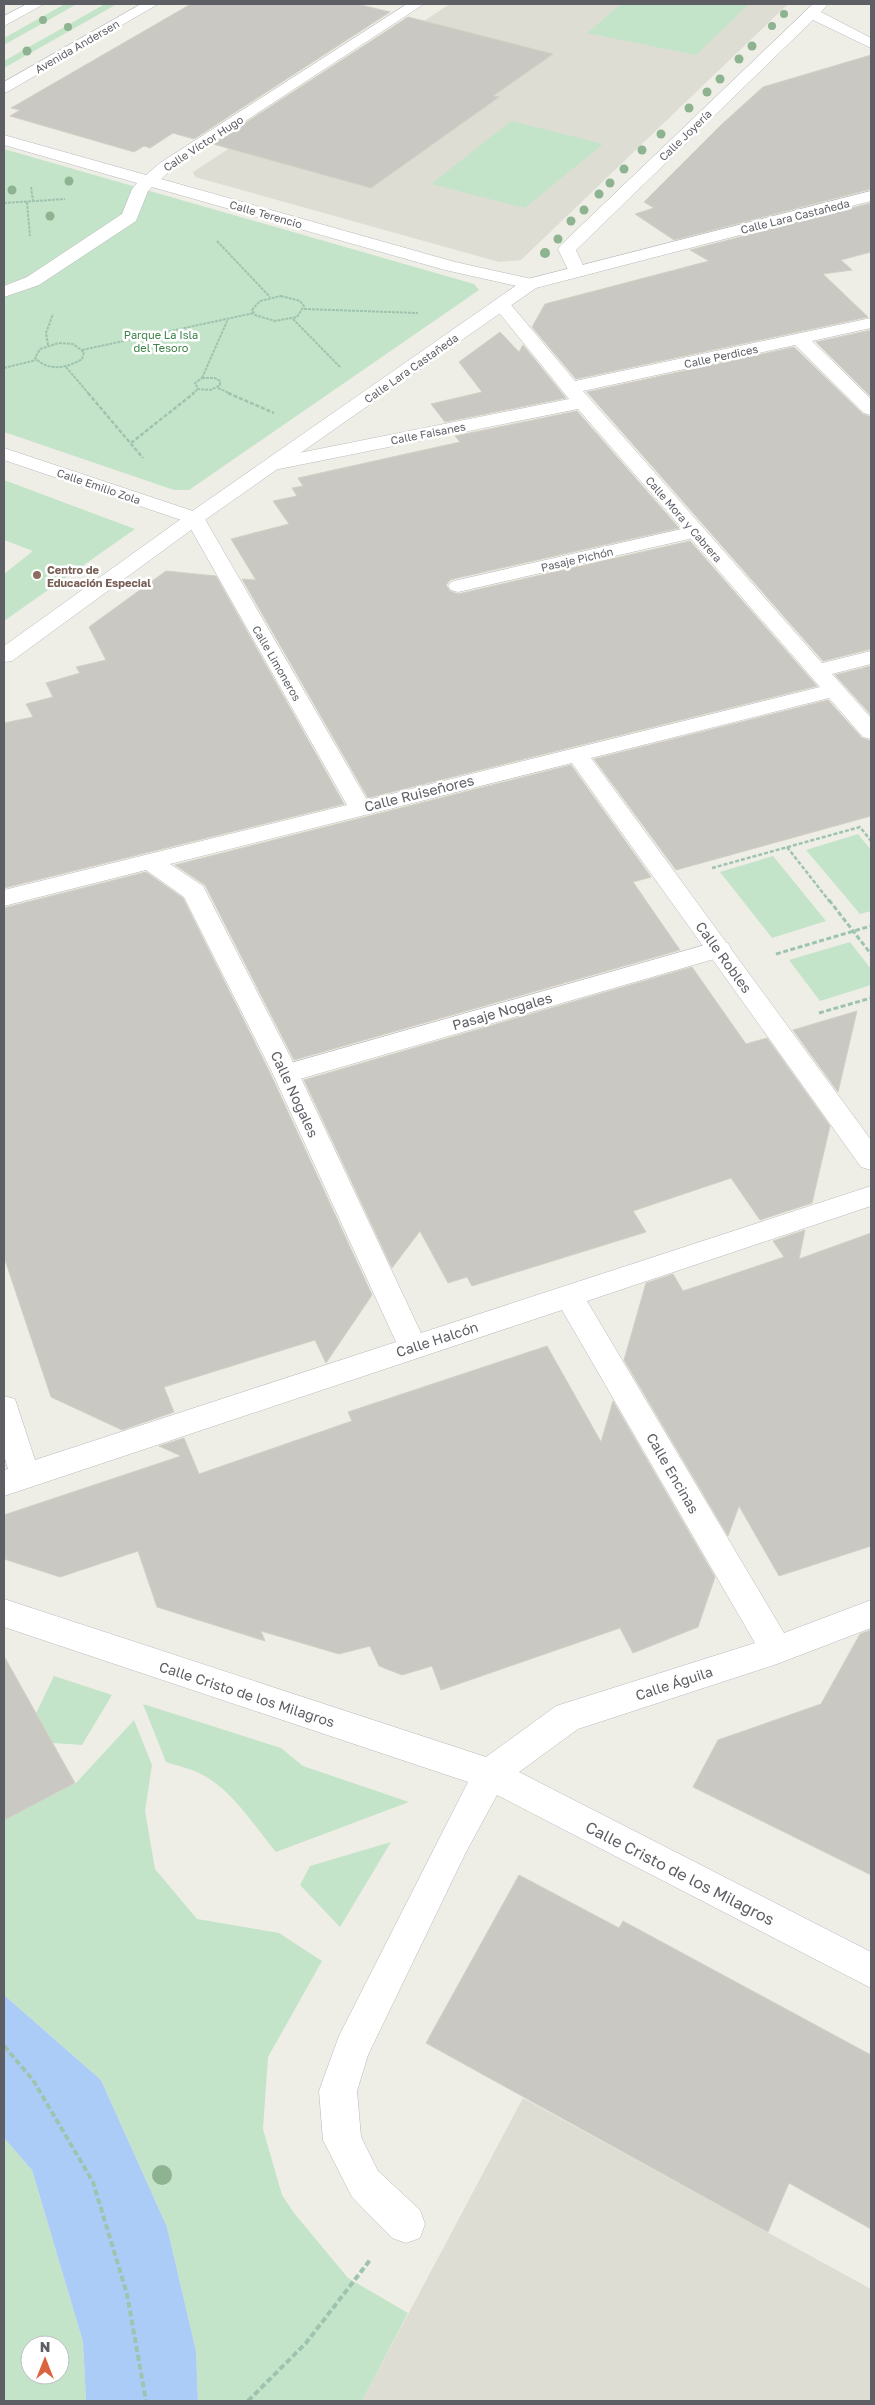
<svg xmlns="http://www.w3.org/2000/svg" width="875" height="2405" viewBox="0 0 875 2405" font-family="'Golos Text',sans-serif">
	<rect width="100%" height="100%" fill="#eeeee6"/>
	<path fill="#deddd4" d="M 450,4 L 788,4 L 521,260 L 499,262 L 195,177 L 193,172 Z
		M 523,2098 L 871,2289 L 871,2401 L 362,2401 Z"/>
	<path fill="#c4e4c9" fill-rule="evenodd" d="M 65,4 L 77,4 L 4,45 L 4,38 Z
		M 105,4 L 117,4 L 4,68 L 4,61 Z
		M 621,4 L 749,4 L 696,55 L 587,33 Z
		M 511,121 L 603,144 L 525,208 L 431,184 Z
		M 4,149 L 474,284 L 479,290 L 189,490 L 174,490 L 4,432 Z
		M 4,480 L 135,529 L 4,621 L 4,574 L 33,551 L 4,540 Z
		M 858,834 L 871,850 L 871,911 L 860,914 L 806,850 Z
		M 773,856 L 826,921 L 772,938 L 720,872 Z
		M 850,942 L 871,969 L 871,985 L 820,1001 L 789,960 Z
		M 54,1676 L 112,1695 L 82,1745 L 53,1743 L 4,1772 L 4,1720 L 29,1728 Z
		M 143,1704 L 281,1748 L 303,1766 L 409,1802 L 276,1852 C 253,1825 235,1793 203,1775 C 192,1769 178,1766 166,1762 Z
		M 134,1720 L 152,1765 L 145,1811 L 155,1869 L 197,1919 L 279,1933 L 322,1961 L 268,2057 L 263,2129 L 282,2195 L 294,2213 L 348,2278 L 408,2313 L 362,2401 L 198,2401 L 196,2351 L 167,2227 L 101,2080 L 4,1995 L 4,1795 L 14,1814 L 76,1783 Z
		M 391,1842 L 340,1927 L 300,1885 L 310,1866 Z
		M 4,2138 L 32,2170 L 83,2342 L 86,2401 L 4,2401 ZM 30,2345 L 60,2345 L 60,2375 L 30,2375 Z"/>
	<path fill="#acccf8" d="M 4,1995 L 101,2080 L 167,2227 L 196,2351 L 198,2401 L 86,2401 L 83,2342 L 32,2170 L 4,2138 Z"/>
	<path fill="#cac8c2" stroke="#d3d0c4" d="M 191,4 L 357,4 L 390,12 L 194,139 L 173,133 L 150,148 L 144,146 L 134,152 L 10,116 L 20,110 L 11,108 Z
		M 408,17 L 553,54 L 493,96 L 499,97 L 371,188 L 213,144 Z
		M 871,55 L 871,189 L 674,240 L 635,214 L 654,208 L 644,202 L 721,125 L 763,87 Z
		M 871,203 L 871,252 L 841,260 L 852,270 L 823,274 L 868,317 L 576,379 L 532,327 L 545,304 L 709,261 L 690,250 Z
		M 871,330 L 871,397 L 816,342 Z
		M 500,332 L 519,352 L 523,345 L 566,398 L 445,422 L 431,404 L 482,392 L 459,362 Z
		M 794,347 L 863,414 L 871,417 L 871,649 L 823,661 L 587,392 Z
		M 577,411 L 679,528 L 457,578 L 450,580 L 446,585 L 450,591 L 458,594 L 690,541 L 817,686 L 368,798 L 242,579 L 256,580 L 231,539 L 289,524 L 273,501 L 297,496 L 292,488 L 303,486 L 298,478 L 460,442 L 455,436 Z
		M 166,571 L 216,576 L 344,804 L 4,888 L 4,723 L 33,717 L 26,704 L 53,697 L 46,683 L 80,673 L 76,667 L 106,660 L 89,627 Z
		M 871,666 L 871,715 L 835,675 Z
		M 828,700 L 862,738 L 871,741 L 871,816 L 676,870 L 594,759 Z
		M 571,765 L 651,877 L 633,882 L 680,950 L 294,1060 L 205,885 L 175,865 Z
		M 146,872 L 183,898 L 271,1075 L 372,1295 L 326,1363 L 315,1340 L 164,1387 L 174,1412 L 122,1430 L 51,1397 L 4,1257 L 4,908 Z
		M 692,967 L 746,1044 L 767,1038 L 830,1126 L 812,1203 L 760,1220 L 731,1178 L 633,1211 L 646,1232 L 472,1286 L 467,1277 L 448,1283 L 420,1231 L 392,1268 L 304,1080 Z
		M 857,1011 L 838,1092 L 793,1030 Z
		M 805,1230 L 799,1259 L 871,1233 L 871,1546 L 779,1576 L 739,1506 L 728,1536 L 624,1360 L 646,1283 L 673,1274 L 683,1291 L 784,1257 L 773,1241 Z
		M 547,1346 L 601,1442 L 613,1401 L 715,1577 L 698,1627 L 633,1653 L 620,1628 L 441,1690 L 432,1666 L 402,1675 L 379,1666 L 370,1646 L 339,1654 L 261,1631 L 265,1641 L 157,1607 L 138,1551 L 60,1577 L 4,1559 L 4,1515 L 181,1456 L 159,1446 L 184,1438 L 199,1474 L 352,1421 L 348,1412 Z
		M 871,1630 L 871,1875 L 693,1787 L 718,1740 L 821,1704 L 860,1634 Z
		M 4,1656 L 75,1783 L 4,1820 Z
		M 519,1875 L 619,1928 L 623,1921 L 871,2055 L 871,2229 L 789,2183 L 768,2232 L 426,2043 Z"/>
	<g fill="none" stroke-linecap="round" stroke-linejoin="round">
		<g stroke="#b8b9be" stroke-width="1">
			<path id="lane" d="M 695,526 L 702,528 L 705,532 L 702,536 L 458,592 L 451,590 L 448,586 L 451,582 L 458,580 Z
				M 719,941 L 728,943 L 731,949 L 728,955 L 286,1083 L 277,1081 L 273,1074 L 277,1067 Z"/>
		</g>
		<g stroke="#b8b9be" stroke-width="1">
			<path id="street" d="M 27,4 L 44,4 L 4,26 L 4,16 Z
				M 141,4 L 158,4 L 9,91 L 4,93 L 4,82 Z
				M 407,4 L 424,4 L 172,169 L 161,179 L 455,262 L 536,280 L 539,284 L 536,288 L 530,289 L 445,270 L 152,187 L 148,191 L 136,221 L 39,285 L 4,297 L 4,286 L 27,277 L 122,214 L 132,189 L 137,183 L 4,145 L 4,135 L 146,175 L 160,163 Z
				M 813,4 L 828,4 L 821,12 L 871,38 L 871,48 L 813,20 L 576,250 L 586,272 L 583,276 L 571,276 L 558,249 L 561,245 Z
				M 501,299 L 507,300 L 575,381 L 871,318 L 871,328 L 812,341 L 871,399 L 871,415 L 864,413 L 795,345 L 583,391 L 822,663 L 871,651 L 871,664 L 832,674 L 871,718 L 871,739 L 863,737 L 829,698 L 591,758 L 871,1140 L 871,1170 L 861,1167 L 572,763 L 170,864 L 203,886 L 206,892 L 299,1074 L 421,1333 L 871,1186 L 871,1206 L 587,1301 L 784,1633 L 871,1600 L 871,1628 L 777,1664 L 578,1729 L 519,1772 L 871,1952 L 871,1988 L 497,1795 L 466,1852 L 368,2055 L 357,2091 L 361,2137 L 378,2171 L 420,2210 L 425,2224 L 420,2238 L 406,2243 L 392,2238 L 352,2197 L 323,2140 L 319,2091 L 339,2036 L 468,1782 L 4,1627 L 4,1599 L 486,1757 L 556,1706 L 755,1643 L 562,1310 L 4,1496 L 4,1470 L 8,1469 L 4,1455 L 4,1396 L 15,1399 L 35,1460 L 396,1342 L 273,1074 L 184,897 L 146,870 L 4,906 L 4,890 L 347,805 L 187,522 L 4,460 L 4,448 L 202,514 L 367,800 L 820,687 L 578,409 L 274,470 L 267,468 L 264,464 L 267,460 L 274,458 L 569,399 L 492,304 L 495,300 Z"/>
		</g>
		<g stroke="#b7b9be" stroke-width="1">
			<path id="secondary" d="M 871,191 L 871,201 L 536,288 L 202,522 L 12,661 L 4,662 L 4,646 L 188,514 L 524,280 Z"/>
		</g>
		<path stroke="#9ec4af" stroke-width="2" stroke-dasharray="3 1" stroke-linecap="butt" d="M 31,187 L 33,201
			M 27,202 L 30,236
			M 4,203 L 65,199
			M 217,241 L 270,297
			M 281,296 L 300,301 L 304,306 L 297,317 L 275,321 L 255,315 L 252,310 L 260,301 Z
			M 304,309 L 418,313
			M 293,319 L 341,368
			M 59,343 L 73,344 L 84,352 L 82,359 C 67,368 49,372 35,358 L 40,349 Z
			M 48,345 L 46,333 L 53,314
			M 82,350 L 254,313
			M 66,367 L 89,394
			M 4,368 L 36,360
			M 202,378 L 228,319
			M 202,378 L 215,378 L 220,381 L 220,385 L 211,390 L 198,389 L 195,383 Z
			M 218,388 L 231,394
			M 192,394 L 198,389"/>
		<path stroke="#9ec4af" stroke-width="2.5" stroke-dasharray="4 2" stroke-linecap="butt" d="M 88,393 L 143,458
			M 228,393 L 274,413
			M 131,443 L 194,393
			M 787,847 L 830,902
			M 712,868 L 860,827 L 871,841"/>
		<path stroke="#9ec4af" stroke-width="3" stroke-dasharray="5 2.5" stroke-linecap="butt" d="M 829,900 L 871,954
			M 776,954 L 871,926
			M 819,1013 L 871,998"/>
		<path stroke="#9ec4af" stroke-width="4" stroke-dasharray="6 3" stroke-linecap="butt" d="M 4,2046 L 33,2080 L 93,2182 L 127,2294 L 146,2401
			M 248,2401 L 306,2343 L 370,2260"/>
		<use href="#lane" fill="#fff" fill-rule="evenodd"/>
		<use href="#street" fill="#fff" fill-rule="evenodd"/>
		<use href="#secondary" fill="#fff" fill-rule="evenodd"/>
	</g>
	<g fill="#8db391">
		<circle cx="784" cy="14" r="4"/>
		<circle cx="43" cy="20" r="4"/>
		<circle cx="772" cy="26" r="4"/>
		<circle cx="68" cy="27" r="4"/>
		<circle cx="752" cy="46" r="4.5"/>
		<circle cx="27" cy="51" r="4.5"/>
		<circle cx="739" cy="59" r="4.5"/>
		<circle cx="720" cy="79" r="4.5"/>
		<circle cx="707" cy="92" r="4.5"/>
		<circle cx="689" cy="108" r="4.5"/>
		<circle cx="661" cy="134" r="4.5"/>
		<circle cx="642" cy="150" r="4.5"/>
		<circle cx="624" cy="169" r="4.5"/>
		<circle cx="69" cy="181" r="4.5"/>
		<circle cx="610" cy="183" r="4.5"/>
		<circle cx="12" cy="190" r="4.5"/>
		<circle cx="599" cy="194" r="4.5"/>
		<circle cx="584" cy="210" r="4.5"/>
		<circle cx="50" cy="216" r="4.5"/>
		<circle cx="571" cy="221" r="4.5"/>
		<circle cx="558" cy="239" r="4.5"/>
		<circle cx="545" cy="253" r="5"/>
		<circle cx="162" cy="2175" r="10"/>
	</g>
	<circle fill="#8d6e63" stroke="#fff" stroke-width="2" cx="37" cy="575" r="5"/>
	<g text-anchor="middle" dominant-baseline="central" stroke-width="5" stroke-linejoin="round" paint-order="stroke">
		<g font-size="11" fill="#5d5f65" stroke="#fff">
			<text transform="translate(77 46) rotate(-30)">Avenida Andersen</text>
			<text transform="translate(685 135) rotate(-44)">Calle Joyería</text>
			<text transform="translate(203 143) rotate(-33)">Calle Víctor Hugo</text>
			<text transform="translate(266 214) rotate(16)">Calle Terencio</text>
			<text transform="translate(795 216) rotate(-14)">Calle Lara Castañeda</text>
			<text transform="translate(721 356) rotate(-12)">Calle Perdices</text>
			<text transform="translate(411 368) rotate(-35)">Calle Lara Castañeda</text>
			<text transform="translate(428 433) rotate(-11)">Calle Faisanes</text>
			<text transform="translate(99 486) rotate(19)">Calle Emilio Zola</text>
			<text transform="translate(684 519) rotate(49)">Calle Mora y Cabrera</text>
			<text transform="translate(577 559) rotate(-13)">Pasaje Pichón</text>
			<text transform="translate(277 663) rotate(60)">Calle Limoneros</text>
		</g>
		<g font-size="11" fill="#3d834b" stroke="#fff">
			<text x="161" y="334">Parque La Isla<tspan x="161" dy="13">del Tesoro</tspan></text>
		</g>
		<g font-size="11" font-weight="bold" fill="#785e54" stroke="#fff" text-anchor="start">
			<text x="47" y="569">Centro de<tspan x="47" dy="13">Educación Especial</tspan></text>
		</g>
		<g font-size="14" fill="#5d5f65" stroke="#fff">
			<text transform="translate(419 793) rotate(-14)">Calle Ruiseñores</text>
			<text transform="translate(724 957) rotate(54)">Calle Robles</text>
			<text transform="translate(502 1011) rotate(-16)">Pasaje Nogales</text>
			<text transform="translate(295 1094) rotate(65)">Calle Nogales</text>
			<text transform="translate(437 1339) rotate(-18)">Calle Halcón</text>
			<text transform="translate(673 1473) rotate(60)">Calle Encinas</text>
			<text transform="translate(674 1683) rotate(-18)">Calle Águila</text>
			<text transform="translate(247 1694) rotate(18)">Calle Cristo de los Milagros</text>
		</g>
		<g font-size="16" fill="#5d5f65" stroke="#fff">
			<text transform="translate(680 1873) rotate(27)">Calle Cristo de los Milagros</text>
		</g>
	</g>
	<rect width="875" height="2405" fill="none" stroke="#5d5f65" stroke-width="10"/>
	<g transform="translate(45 2360)"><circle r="24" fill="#ffffff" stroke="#bebfc1"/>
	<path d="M0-4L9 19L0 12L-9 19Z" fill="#da6340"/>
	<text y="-8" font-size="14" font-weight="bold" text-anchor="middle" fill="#5d5f65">N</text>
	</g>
</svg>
